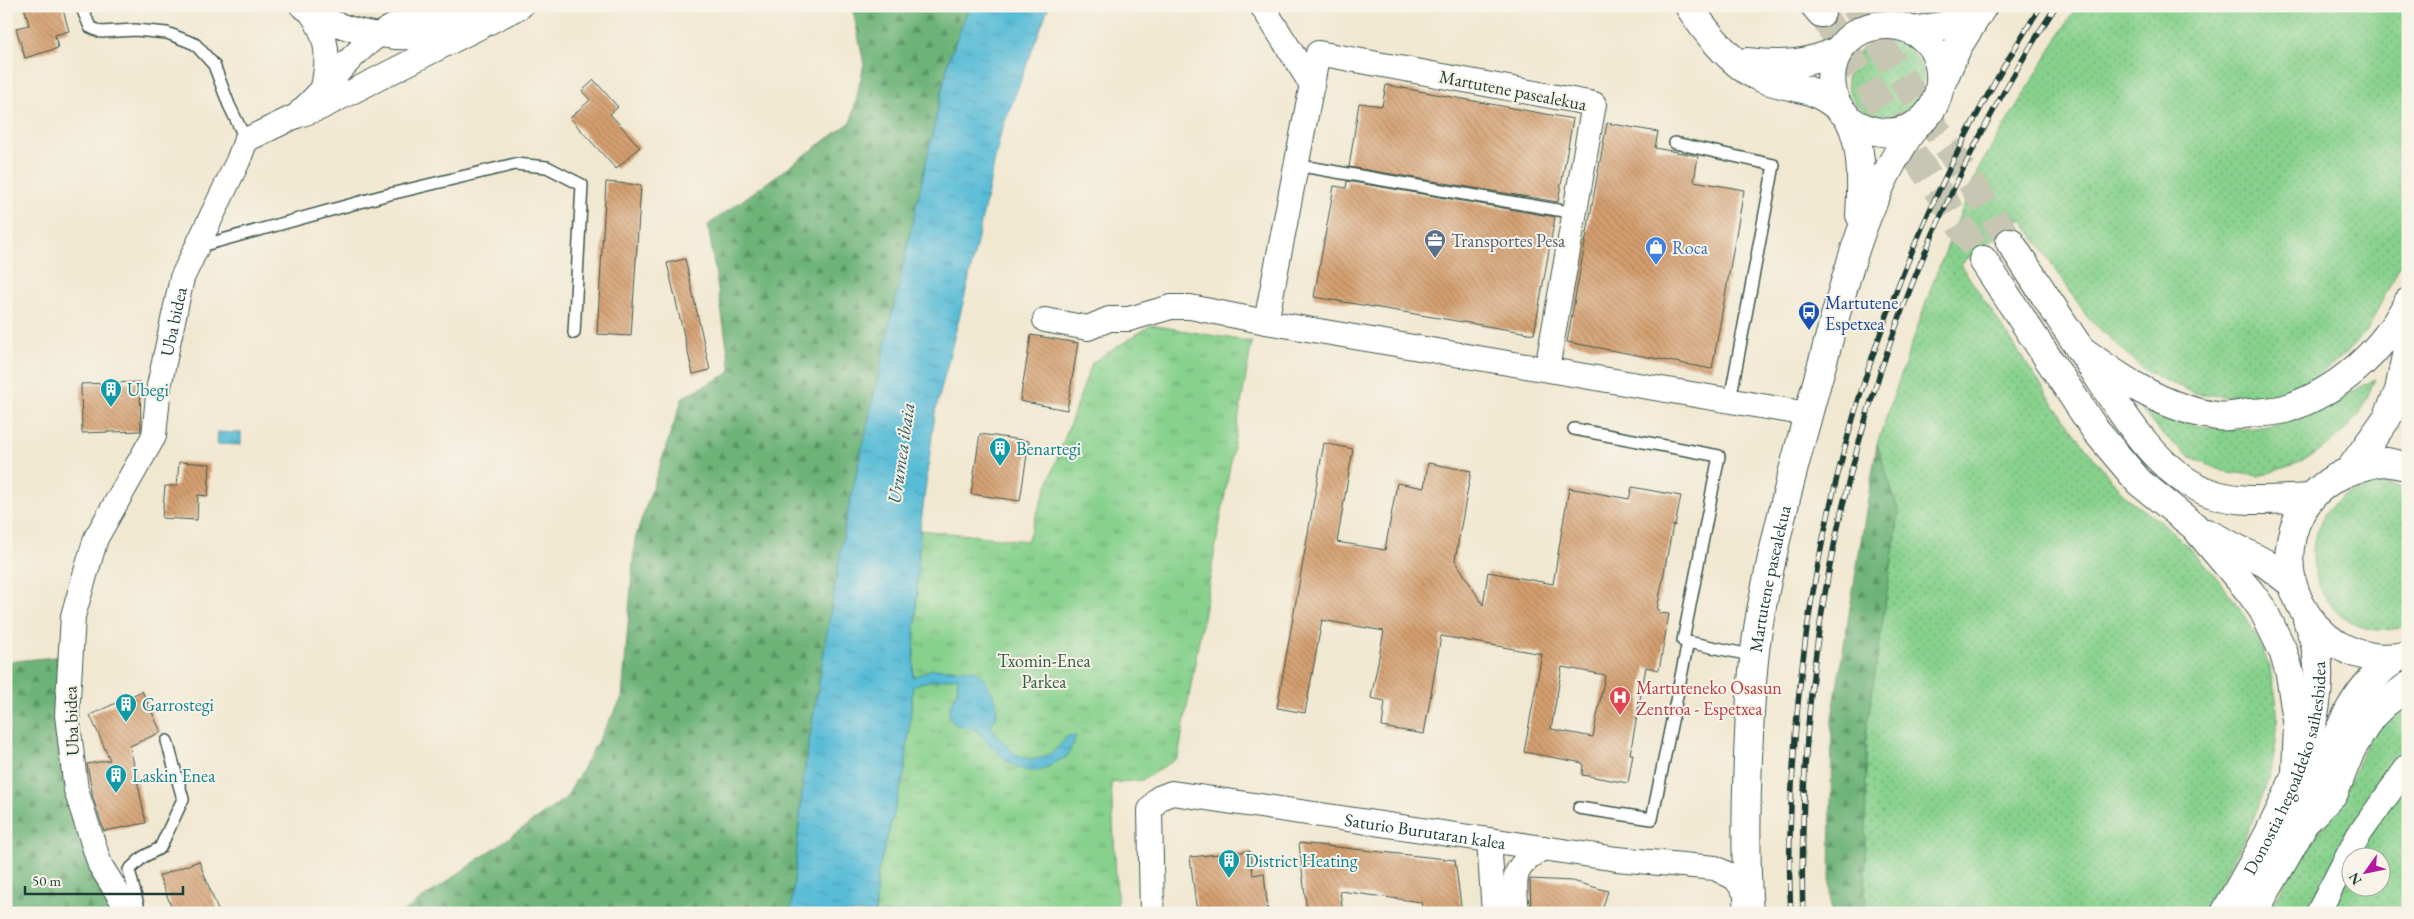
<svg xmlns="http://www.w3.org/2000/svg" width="2414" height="919" viewBox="0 0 2414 919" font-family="'EB Garamond',serif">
	<defs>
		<pattern id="grass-dots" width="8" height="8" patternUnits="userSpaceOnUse" patternTransform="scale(1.25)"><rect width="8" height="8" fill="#87d18d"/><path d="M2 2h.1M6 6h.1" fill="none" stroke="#6eab74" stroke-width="1.8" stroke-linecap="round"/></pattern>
		<pattern id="forest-firs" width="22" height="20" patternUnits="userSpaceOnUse" patternTransform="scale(1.25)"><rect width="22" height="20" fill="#6db378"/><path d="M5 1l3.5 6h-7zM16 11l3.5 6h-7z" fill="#599363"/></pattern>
		<pattern id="park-tufts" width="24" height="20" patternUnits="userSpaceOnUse" patternTransform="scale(1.25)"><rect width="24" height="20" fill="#87d18d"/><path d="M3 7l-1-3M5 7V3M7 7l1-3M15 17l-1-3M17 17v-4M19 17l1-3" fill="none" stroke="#6eab74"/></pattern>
		<pattern id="water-ripples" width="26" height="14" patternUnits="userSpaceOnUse" patternTransform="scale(1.25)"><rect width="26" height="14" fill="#59bcd7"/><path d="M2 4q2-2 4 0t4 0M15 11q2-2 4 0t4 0" fill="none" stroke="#499aaf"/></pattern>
		<pattern id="building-back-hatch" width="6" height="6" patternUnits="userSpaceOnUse" patternTransform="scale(1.25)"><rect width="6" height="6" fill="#d59f6f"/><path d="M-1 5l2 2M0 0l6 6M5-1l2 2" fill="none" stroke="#ac835c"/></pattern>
	</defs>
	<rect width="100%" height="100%" fill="#f7f3e8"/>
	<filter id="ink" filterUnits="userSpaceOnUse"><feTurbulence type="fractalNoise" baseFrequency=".02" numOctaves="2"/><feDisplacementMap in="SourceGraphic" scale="10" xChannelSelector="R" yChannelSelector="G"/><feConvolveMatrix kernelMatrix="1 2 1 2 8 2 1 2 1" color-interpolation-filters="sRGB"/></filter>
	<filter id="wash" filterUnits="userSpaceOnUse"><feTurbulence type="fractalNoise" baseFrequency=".0096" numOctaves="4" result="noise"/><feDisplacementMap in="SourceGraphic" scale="20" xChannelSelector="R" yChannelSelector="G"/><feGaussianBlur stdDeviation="1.12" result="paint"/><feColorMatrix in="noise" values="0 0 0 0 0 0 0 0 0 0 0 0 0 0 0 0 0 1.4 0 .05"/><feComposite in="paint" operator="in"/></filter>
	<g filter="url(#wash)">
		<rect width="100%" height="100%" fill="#f1e8d1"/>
		<path fill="url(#grass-dots)" stroke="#538760" fill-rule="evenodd" d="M 1904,6 L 1951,6 C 1938,16 1914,21 1904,6 Z
			M 2077,6 L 2408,6 L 2408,249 L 2367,331 L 2343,356 L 2310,381 L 2279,393 L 2240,398 L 2194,393 L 2147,372 L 2088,318 L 2022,219 L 1960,264 C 2012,340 2060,420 2120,490 C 2133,506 2154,515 2169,529 C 2183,541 2197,556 2210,570 C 2320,695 2279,785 2202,913 L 1865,913 L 1866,732 L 1899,513 L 1877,444 L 1933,282 L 1979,168 Z
			M1847 79a38 38 0 1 1 76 0a38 38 0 1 1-76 0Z
			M 2375,379 L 2360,413 L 2336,439 L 2301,462 L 2259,476 L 2222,471 L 2187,455 L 2156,428 L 2136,403 C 2151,409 2167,418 2182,422 C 2262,442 2308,417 2375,379 Z
			M 2380,484 L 2408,489 L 2408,626 C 2400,627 2392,630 2385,630 C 2319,633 2288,543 2337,501 C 2349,491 2365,487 2380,484 Z
			M 2408,694 L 2408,913 L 2267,913 L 2294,868 L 2332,815 L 2354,774 L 2367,740 ZM 2352,856 L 2382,856 L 2382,886 L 2352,886 Z"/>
		<path fill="url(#forest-firs)" stroke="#467856" d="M 852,6 L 969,6 L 949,59 L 845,525 L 804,773 L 791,913 L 402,913 L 566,798 L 622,698 L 635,539 L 683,397 L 731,372 L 708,225 L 851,122 L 864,64 Z
			M 1877,444 L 1899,513 L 1866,732 L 1865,913 L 1831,913 L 1830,892 L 1832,718 Z
			M 64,656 L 85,852 L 115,913 L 6,913 L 6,662 Z"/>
		<path fill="url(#park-tufts)" stroke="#538760" d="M 1151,325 L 1252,342 L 1178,758 L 1142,780 L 1111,783 L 1118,913 L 875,913 L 877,875 L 905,771 L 912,697 L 920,530 L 1027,541 L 1092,363 Z"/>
		<path fill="url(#water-ripples)" stroke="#3c7c86" d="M 969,6 L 1049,6 L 1001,132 L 967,287 L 935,413 L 920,530 L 913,677 L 932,669 L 974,670 L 984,678 L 996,700 L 997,714 L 995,720 L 990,725 C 1014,761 1037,775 1068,736 L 1076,736 L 1067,757 C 1055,761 1045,771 1034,771 C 1011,772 992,746 977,731 C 964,722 950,733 949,708 L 957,692 L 958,677 L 924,682 L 913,686 L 905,771 L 877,875 L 875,913 L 791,913 L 804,773 L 845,525 L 949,59 Z
			M 218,432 L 241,433 L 241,445 L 217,444 Z"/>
		<g id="blocks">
			<path fill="url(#building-back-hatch)" fill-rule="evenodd" d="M 24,6 L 62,6 L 69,31 L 55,35 L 58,48 L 25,58 L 16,28 L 29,25 Z
				M 594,80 L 618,107 L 610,114 L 640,147 L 616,169 L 570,118 L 590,100 L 582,91 Z
				M 1386,85 L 1573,119 L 1558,202 L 1349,167 L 1359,103 L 1382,106 Z
				M 1607,123 L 1658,132 L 1655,148 L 1698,156 L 1694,181 L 1744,190 L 1712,369 L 1567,342 Z
				M 1347,181 L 1555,217 L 1534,334 L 1314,297 L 1334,186 L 1346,188 Z
				M 606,182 L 641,185 L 631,336 L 597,334 Z
				M 685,259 L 710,370 L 693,374 L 667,263 Z
				M 1031,335 L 1078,343 L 1067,410 L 1020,401 Z
				M 140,382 L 141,431 L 82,433 L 81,384 Z
				M 980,434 L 1029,441 L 1020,501 L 971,494 Z
				M 1324,443 L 1353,449 L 1337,542 L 1385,550 L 1397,483 L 1424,488 L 1428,463 L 1471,471 L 1455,560 L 1483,605 L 1488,572 L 1553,584 L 1569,488 L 1629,499 L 1632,487 L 1681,496 L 1675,526 L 1673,525 L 1657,610 L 1660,610 L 1659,613 L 1669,614 L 1659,670 L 1646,667 L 1630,754 L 1633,754 L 1628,783 L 1582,775 L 1583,763 L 1524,752 L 1542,654 L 1441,636 L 1424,734 L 1382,727 L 1385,701 L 1371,698 L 1384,631 L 1322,620 L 1305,713 L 1277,708 ZM 1562,667 L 1605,675 L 1593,737 L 1551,729 Z
				M 179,462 L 210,464 L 208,496 L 198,495 L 197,520 L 162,518 L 165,486 L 177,486 Z
				M 142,691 L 161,732 L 130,746 L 146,823 L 104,831 L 93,798 L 87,764 L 110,760 L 90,715 Z
				M 1299,843 L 1455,860 L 1462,913 L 1423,913 L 1421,902 L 1340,891 L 1343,913 L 1307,913 Z
				M 1250,851 L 1253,875 L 1264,873 L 1268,913 L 1197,913 L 1190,857 Z
				M 199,861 L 219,913 L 174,913 L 159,876 Z
				M 1530,879 L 1572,881 L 1608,891 L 1601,913 L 1531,913 Z"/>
		</g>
	</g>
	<g filter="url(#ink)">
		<use href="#blocks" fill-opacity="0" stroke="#3e574c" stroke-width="1"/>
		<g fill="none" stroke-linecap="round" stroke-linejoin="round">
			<path stroke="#c7c6b2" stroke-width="28" stroke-dasharray="28 14" stroke-linecap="butt" d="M 1855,6 L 2010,242
				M 1821,13 L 1983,260"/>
			<g stroke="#3e574c" stroke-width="14">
				<path id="lane" d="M 81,6 L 90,27 L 101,32 L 135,30 L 167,33 L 195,44 L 214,65 L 229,105 L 246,140
					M 1675,143 L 1774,165 L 1730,400
					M 1296,165 L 1575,213
					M 197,247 L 382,196 L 515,164 L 547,167 L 582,185 L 574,333
					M 1574,429 L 1719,456 L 1683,641 L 1755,656
					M 1579,808 L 1652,819 L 1688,642
					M 140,913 L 129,870 L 143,857 L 160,848 L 183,799 L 167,741"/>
			</g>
			<g stroke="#3e574c" stroke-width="26">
				<g id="street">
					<path d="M 302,6 C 344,35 402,43 451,34"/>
					<path d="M 1262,6 L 1312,85"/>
					<path d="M 310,11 C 329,38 329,57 323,88"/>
					<path d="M 301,111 C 335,80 360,38 405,21 C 435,10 469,15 500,6"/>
					<path d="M 1045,320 L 1088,328 L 1109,319 L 1129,319 L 1171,307 L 1190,307 L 1266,322"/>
					<path d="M 1547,369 L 1594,104 L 1318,53 L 1266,322 L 1808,414"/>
					<path d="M 1489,840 L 1494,913"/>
					<path id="s1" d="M 130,913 L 100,865 L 76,790 L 67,715 L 73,616 L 96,538 L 154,436 L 159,386 L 182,278 L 238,161 L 246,140 L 296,116 L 320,108 L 521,6"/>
					<path id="s2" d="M 1152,913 L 1150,810 L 1159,798 L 1172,793 L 1617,859 L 1715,868 L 1735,878 L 1748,896"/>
					<path d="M 1517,913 C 1514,877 1510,869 1543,848"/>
					<path d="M 2318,913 L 2358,836 L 2408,766"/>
				</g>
			</g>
			<g stroke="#3e574c" stroke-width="30">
				<g id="secondary">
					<path d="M 1689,6 C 1703,29 1733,66 1759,77 C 1792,91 1809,82 1841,110"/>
					<path d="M 1913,31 L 1947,25 L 1980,10"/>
					<path d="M 1747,62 C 1781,66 1808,65 1839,50"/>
					<path d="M 1941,84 L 1958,46 L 1983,6"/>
					<path d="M 1850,120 C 1892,149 1944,125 1940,72 C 1936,12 1845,9 1833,66 C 1829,80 1832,97 1840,109 C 1843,113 1848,116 1850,121 C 1863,146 1862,187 1860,215"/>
					<path id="s3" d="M 1749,913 C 1745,861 1746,809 1748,757 C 1750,709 1752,659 1761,611 C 1777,526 1800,443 1823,361 C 1846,277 1864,199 1915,126"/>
				</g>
			</g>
			<g stroke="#3e574c" stroke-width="30">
				<g id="primary">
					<path d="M 1815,6 L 1821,13"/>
					<path d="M 2010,242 C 2034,279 2058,316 2083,353 C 2113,399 2152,469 2205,491 C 2238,505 2276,499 2310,498"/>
					<path d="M 1983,260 L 2096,431 L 2139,482 L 2194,526 L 2250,592 L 2263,610 L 2283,651 L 2290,674 L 2298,727 L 2296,772"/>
					<path d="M 2408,466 C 2400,465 2393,463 2385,462 C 2375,462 2365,466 2356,469 C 2273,495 2268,601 2338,645 C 2359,657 2385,661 2408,655"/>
					<path d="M 2207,533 L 2265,563 L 2291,583"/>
					<path id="s4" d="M 2225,913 C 2264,843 2328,739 2317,655 C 2316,643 2310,630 2307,619"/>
					<path d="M 2253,913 C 2270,883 2289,854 2304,823 C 2334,761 2335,700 2397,658"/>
				</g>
			</g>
			<g stroke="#3e574c" stroke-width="30">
				<path id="highway" d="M 2079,348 C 2120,379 2165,409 2217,416 C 2228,418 2241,414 2251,413 C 2262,412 2275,412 2285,409 C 2338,392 2383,351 2408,302
					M 2349,471 L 2387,418 L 2399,391 L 2408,345
					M 2303,824 L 2334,793 L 2351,750 L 2371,717 L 2384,704 L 2408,686"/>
			</g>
			<use href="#lane" stroke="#fff" stroke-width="11"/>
			<use href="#street" stroke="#fff" stroke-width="24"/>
			<use href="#secondary" stroke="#fff" stroke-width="28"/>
			<use href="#primary" stroke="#fff" stroke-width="28"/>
			<use href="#highway" stroke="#fff" stroke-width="28"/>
			<g stroke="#1f3d34" stroke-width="5.5">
				<path id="rail" d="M 1791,913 C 1788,865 1790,817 1793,769 C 1808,498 1894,234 2041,6
					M 1803,913 C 1801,865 1803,817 1805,769 C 1820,498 1908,233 2056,6"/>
			</g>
			<use href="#rail" stroke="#f7f3e8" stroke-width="4" stroke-dasharray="11" stroke-linecap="butt"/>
		</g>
	</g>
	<defs>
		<g id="office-pin" transform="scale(1.125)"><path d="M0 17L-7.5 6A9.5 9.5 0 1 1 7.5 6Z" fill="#5c6f8a" stroke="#f7f3e8"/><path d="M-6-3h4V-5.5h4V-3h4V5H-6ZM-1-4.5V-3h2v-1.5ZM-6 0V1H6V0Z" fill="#fff"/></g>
		<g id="shop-pin" transform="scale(1.125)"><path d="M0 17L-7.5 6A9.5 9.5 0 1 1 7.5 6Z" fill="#3f7fe0" stroke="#f7f3e8"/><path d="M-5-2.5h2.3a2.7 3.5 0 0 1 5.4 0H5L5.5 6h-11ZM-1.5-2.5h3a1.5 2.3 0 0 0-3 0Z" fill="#fff"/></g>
		<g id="bus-pin" transform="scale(1.125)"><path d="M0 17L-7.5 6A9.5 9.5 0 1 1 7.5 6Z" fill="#1a4fb4" stroke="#f7f3e8"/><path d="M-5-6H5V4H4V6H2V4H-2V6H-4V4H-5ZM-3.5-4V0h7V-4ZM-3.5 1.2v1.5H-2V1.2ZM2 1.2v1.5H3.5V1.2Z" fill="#fff"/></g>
		<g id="building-pin" transform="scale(1.125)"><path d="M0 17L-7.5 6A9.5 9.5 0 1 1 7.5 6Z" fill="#0f9aa8" stroke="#f7f3e8"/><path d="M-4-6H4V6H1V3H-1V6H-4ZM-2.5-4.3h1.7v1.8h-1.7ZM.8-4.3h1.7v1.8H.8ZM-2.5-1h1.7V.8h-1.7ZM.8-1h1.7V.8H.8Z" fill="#fff"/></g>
		<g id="hospital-pin" transform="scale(1.125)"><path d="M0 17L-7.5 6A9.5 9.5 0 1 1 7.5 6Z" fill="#e0444e" stroke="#f7f3e8"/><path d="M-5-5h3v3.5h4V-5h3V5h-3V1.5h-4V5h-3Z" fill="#fff"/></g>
	</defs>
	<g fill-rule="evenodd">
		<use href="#office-pin" x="1435" y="240"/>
		<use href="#shop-pin" x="1656" y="247"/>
		<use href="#bus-pin" x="1809" y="312"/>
		<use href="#building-pin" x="111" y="389"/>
		<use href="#building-pin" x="1000" y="448"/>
		<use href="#hospital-pin" x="1620" y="697"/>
		<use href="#building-pin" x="126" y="704"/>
		<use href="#building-pin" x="116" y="775"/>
		<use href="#building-pin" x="1229" y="860"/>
	</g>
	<g text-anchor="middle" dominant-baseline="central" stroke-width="4" stroke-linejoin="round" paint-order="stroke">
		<g font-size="18" fill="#1f3d34" stroke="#f7f3e8">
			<text transform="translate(1513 90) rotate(11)">Martutene pasealekua</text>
			<text stroke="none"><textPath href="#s1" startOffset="625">Uba bidea</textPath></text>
			<text stroke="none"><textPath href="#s3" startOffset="336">Martutene pasealekua</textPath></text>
			<text transform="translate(71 721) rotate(-92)">Uba bidea</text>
			<text stroke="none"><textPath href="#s4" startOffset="159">Donostia hegoaldeko saihesbidea</textPath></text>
			<text stroke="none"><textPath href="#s2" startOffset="388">Saturio Burutaran kalea</textPath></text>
		</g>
		<g font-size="18" fill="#4e5e75" stroke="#f7f3e8" text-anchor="start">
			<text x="1451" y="240">Transportes Pesa</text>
		</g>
		<g font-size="18" fill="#366cbe" stroke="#f7f3e8" text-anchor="start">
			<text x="1672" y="247">Roca</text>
		</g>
		<g font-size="18" fill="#164399" stroke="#f7f3e8" text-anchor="start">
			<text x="1825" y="302">Martutene<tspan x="1825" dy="21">Espetxea</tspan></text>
		</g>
		<g font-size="18" fill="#0d838f" stroke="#f7f3e8" text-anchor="start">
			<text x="127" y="389">Ubegi</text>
			<text x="1016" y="448">Benartegi</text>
			<text x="142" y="704">Garrostegi</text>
			<text x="132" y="775">Laskin Enea</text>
			<text x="1245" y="860">District Heating</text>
		</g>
		<g font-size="18" fill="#345b46" stroke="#f7f3e8">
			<text x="1044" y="660">Txomin-Enea<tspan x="1044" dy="21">Parkea</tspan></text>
		</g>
		<g font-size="18" fill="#be3a42" stroke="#f7f3e8" text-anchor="start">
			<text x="1636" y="687">Martuteneko Osasun<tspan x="1636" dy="21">Zentroa - Espetxea</tspan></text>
		</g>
		<g font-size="19" font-style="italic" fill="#2e5d5d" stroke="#f7f3e8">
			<text transform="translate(901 453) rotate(-82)">Urumea ibaia</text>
		</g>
	</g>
	<rect width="2414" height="919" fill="none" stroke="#f7f3e8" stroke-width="25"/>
	<g transform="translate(2366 872) rotate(237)"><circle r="24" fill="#f7f3e8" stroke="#a1aaa0"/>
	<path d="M0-4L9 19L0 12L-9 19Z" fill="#b5179e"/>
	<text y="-8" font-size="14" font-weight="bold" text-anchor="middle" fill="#1f3d34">N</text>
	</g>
	<path d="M25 886v8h158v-8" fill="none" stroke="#1f3d34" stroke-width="2.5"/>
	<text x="32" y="886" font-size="15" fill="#1f3d34" stroke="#f7f3e8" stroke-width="4" paint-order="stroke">50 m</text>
</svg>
